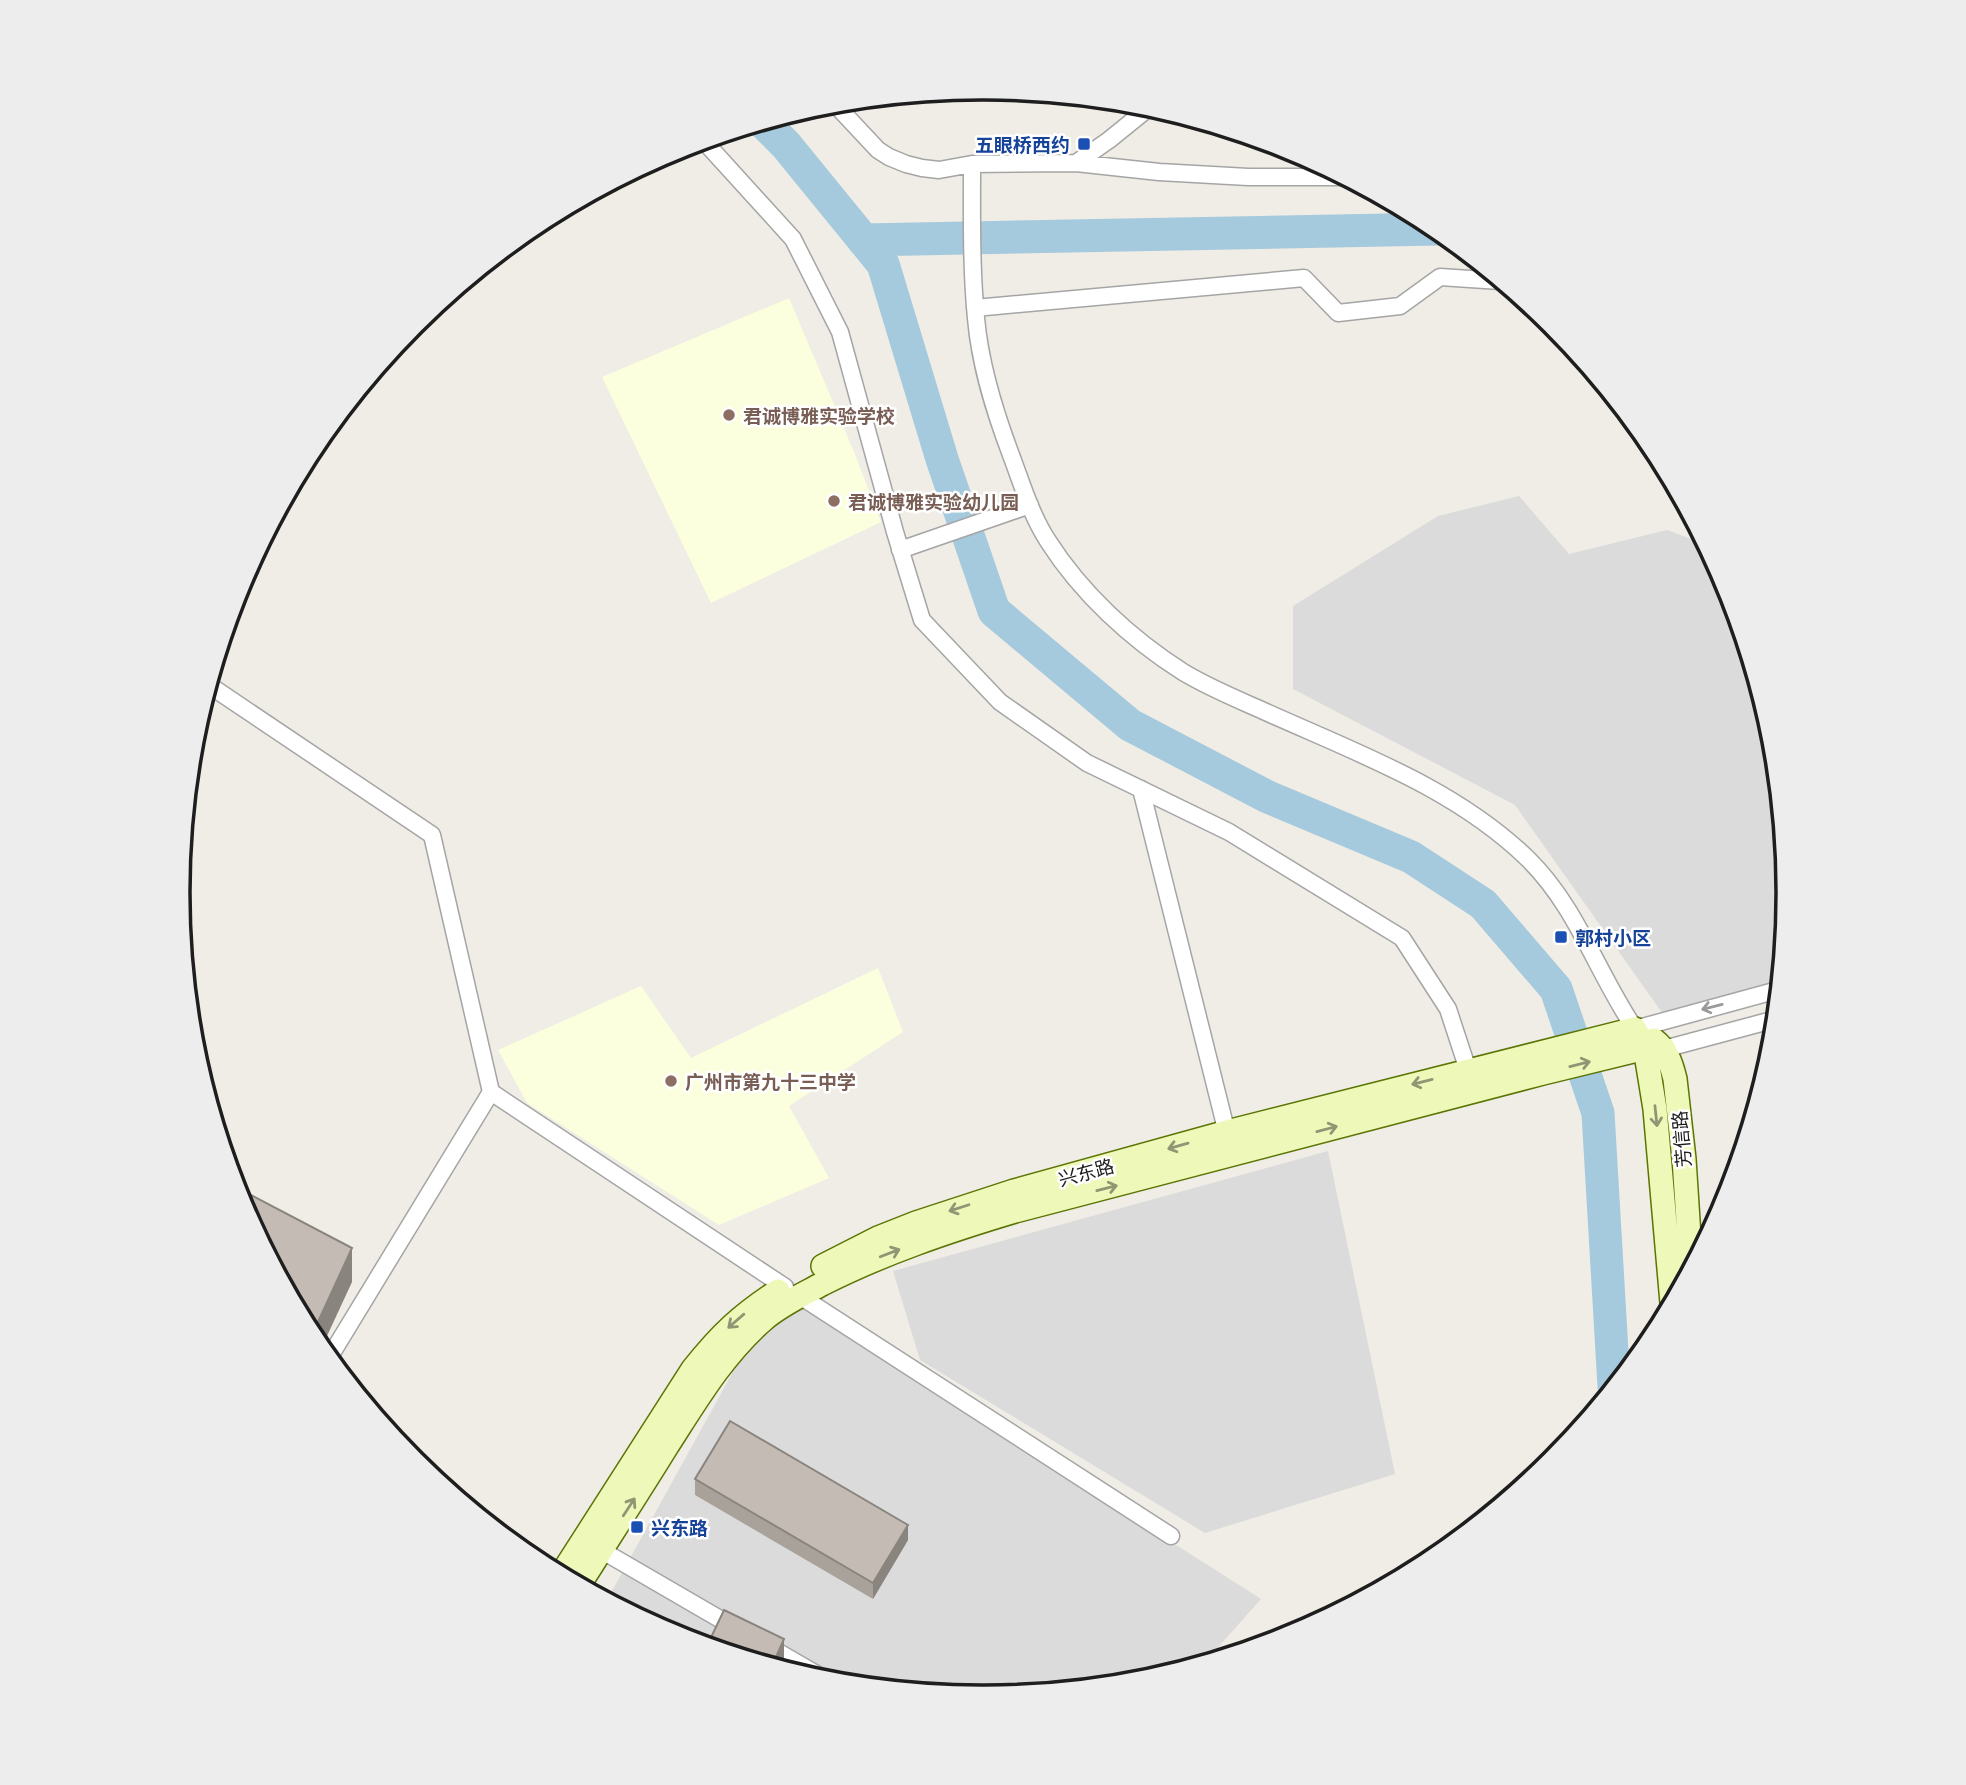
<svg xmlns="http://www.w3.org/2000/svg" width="1966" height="1785" viewBox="0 0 1966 1785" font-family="Commissioner,'Noto Sans SC',sans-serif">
	<rect width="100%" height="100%" fill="#efede5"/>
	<path fill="#dcdbdb" d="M 1519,496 L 1569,554 L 1667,530 L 1705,544 L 1727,585 L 1773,736 L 1788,893 L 1779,986 L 1663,1014 L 1515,805 L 1293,689 L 1293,606 L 1438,516 Z
		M 1328,1151 L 1395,1474 L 1205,1533 L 920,1360 L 893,1271 Z
		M 802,1307 L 1261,1599 L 1205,1662 L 1140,1682 L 983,1697 L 826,1682 L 675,1636 L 607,1600 L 745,1350 L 765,1329 Z"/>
	<path fill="#fbffde" d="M 789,298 L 854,452 L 881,522 L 711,603 L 602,377 Z
		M 878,968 L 903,1032 L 789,1106 L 829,1178 L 719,1225 L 527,1103 L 498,1050 L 641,986 L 691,1058 Z"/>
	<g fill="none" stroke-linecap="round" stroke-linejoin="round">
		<path stroke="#a5c9dd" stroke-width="33" d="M 763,122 L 786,145 L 883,264 L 942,459 L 994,611 L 1130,725 L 1268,797 L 1411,857 L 1483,904 L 1556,989 L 1598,1113 L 1614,1386
			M 863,240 L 1438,229"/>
		<g stroke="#a5a5a5" stroke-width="19">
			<path id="street" d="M 833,102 L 878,150 L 889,157 L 906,164 L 922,168 L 939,170 L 972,164 L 1076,163 L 1159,172 L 1248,177 L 1343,177
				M 703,140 L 793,239 L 840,332 L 895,532 L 922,620 L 1000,702 L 1087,763 L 1229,832 L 1402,938 L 1448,1009 L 1468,1070
				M 1076,163 L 1109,140 L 1151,106
				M 972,164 C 972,215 971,267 976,318 C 980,365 994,410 1011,455 C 1022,484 1031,515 1048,541 C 1081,593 1131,639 1183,672 C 1206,686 1232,697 1257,708 C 1351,751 1453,786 1528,859 C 1577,907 1597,973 1635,1029 L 1778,990
				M 975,308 L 1304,278 L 1338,313 L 1400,306 L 1440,277 L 1500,281
				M 900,550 L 1030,505
				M 209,685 L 432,835 L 491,1092 L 329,1358
				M 1141,789 L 1229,1141
				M 1664,1049 L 1776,1019
				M 491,1092 L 785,1287
				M 800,1296 L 1171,1536
				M 601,1550 L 737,1629
				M 766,1645 L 830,1682"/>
		</g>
		<g stroke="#5b7505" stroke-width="26">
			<path id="secondary" d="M 1639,1036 L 1645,1048 L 1655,1109 L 1672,1303
				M 1654,1040 C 1667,1050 1671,1063 1675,1079 L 1684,1159 L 1691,1267
				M 823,1266 L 878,1238 L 916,1223 L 1014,1191 L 1227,1132 L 1635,1029
				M 561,1575 L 693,1369 C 721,1334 740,1316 778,1291
				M 579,1585 C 608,1539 638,1493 667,1446 C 696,1401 722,1356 763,1320 C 780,1305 802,1295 822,1284 C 883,1253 948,1231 1015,1211 L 1543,1073 L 1645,1048 L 1664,1049"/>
		</g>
		<use href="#street" stroke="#fff" stroke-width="16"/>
		<use href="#secondary" stroke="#eef9b9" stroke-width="23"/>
	</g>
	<path fill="#a9a29b" d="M 695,1479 L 908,1540 L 873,1599 L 695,1495 Z"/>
	<path fill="#89847e" d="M 352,1248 L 352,1282 L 321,1349 L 313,1339 L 312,1335 Z
		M 908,1525 L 908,1540 L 873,1599 L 873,1583 Z
		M 784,1639 L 784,1669 L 772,1666 Z"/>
	<path fill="#c4bcb4" stroke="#89847e" stroke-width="2" d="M 247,1193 L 352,1248 L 312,1335 L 241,1204 Z
		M 730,1421 L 908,1525 L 873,1583 L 695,1479 Z
		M 724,1610 L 784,1639 L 772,1666 L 707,1646 Z
		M 847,1680 L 856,1685 L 845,1684 Z"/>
	<defs><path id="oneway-shaft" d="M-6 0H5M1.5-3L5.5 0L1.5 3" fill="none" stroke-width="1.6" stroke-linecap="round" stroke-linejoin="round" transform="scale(1.75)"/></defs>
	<use stroke="#9a9a9a" href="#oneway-shaft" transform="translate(1712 1007) rotate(166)"/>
	<g stroke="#909673">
		<use href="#oneway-shaft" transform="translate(1580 1064) rotate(-14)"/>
		<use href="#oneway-shaft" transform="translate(1422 1082) rotate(166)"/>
		<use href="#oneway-shaft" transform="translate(1656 1116) rotate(84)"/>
		<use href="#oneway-shaft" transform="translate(1327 1129) rotate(-15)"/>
		<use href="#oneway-shaft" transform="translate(1178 1146) rotate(164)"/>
		<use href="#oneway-shaft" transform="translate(1107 1188) rotate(-14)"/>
		<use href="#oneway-shaft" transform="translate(959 1208) rotate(162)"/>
		<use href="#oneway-shaft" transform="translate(890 1253) rotate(-21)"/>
		<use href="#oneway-shaft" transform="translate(736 1321) rotate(139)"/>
		<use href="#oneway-shaft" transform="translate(629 1507) rotate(-57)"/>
	</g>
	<g fill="#1a4fb4" stroke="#fff" stroke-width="2.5">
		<rect x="1077" y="137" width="14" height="14" rx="3.5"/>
		<rect x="1554" y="930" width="14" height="14" rx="3.5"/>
		<rect x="630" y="1520" width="14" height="14" rx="3.5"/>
	</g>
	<g fill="#8d6e63" stroke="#fff" stroke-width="2.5">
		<circle cx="729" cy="415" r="7"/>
		<circle cx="834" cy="501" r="7"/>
		<circle cx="671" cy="1081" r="7"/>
	</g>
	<g text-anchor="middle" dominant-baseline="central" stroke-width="5" stroke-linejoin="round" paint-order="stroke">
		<g font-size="19" font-weight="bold" fill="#164399" stroke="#fff" text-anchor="start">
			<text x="1070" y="144" text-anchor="end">五眼桥西约</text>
			<text x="1575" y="937">郭村小区</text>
			<text x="651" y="1527">兴东路</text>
		</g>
		<g font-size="19" font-weight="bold" fill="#785e54" stroke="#fff" text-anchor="start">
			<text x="743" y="415">君诚博雅实验学校</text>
			<text x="848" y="501">君诚博雅实验幼儿园</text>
			<text x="685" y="1081">广州市第九十三中学</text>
		</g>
		<g font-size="19" fill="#1e1e1e" stroke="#fff">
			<text transform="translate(1681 1139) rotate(-95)">芳信路</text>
			<text transform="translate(1086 1172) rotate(-15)">兴东路</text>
		</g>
	</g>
	<path d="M0 0H1966V1785H0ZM982 100H984A792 792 0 0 1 1776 892V893A792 792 0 0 1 984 1685H982A792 792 0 0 1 190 893V892A792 792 0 0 1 982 100Z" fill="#ededed" fill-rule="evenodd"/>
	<path fill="none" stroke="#1e1e1e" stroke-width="3.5" d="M982 100H984A792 792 0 0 1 1776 892V893A792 792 0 0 1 984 1685H982A792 792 0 0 1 190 893V892A792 792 0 0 1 982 100Z"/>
</svg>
